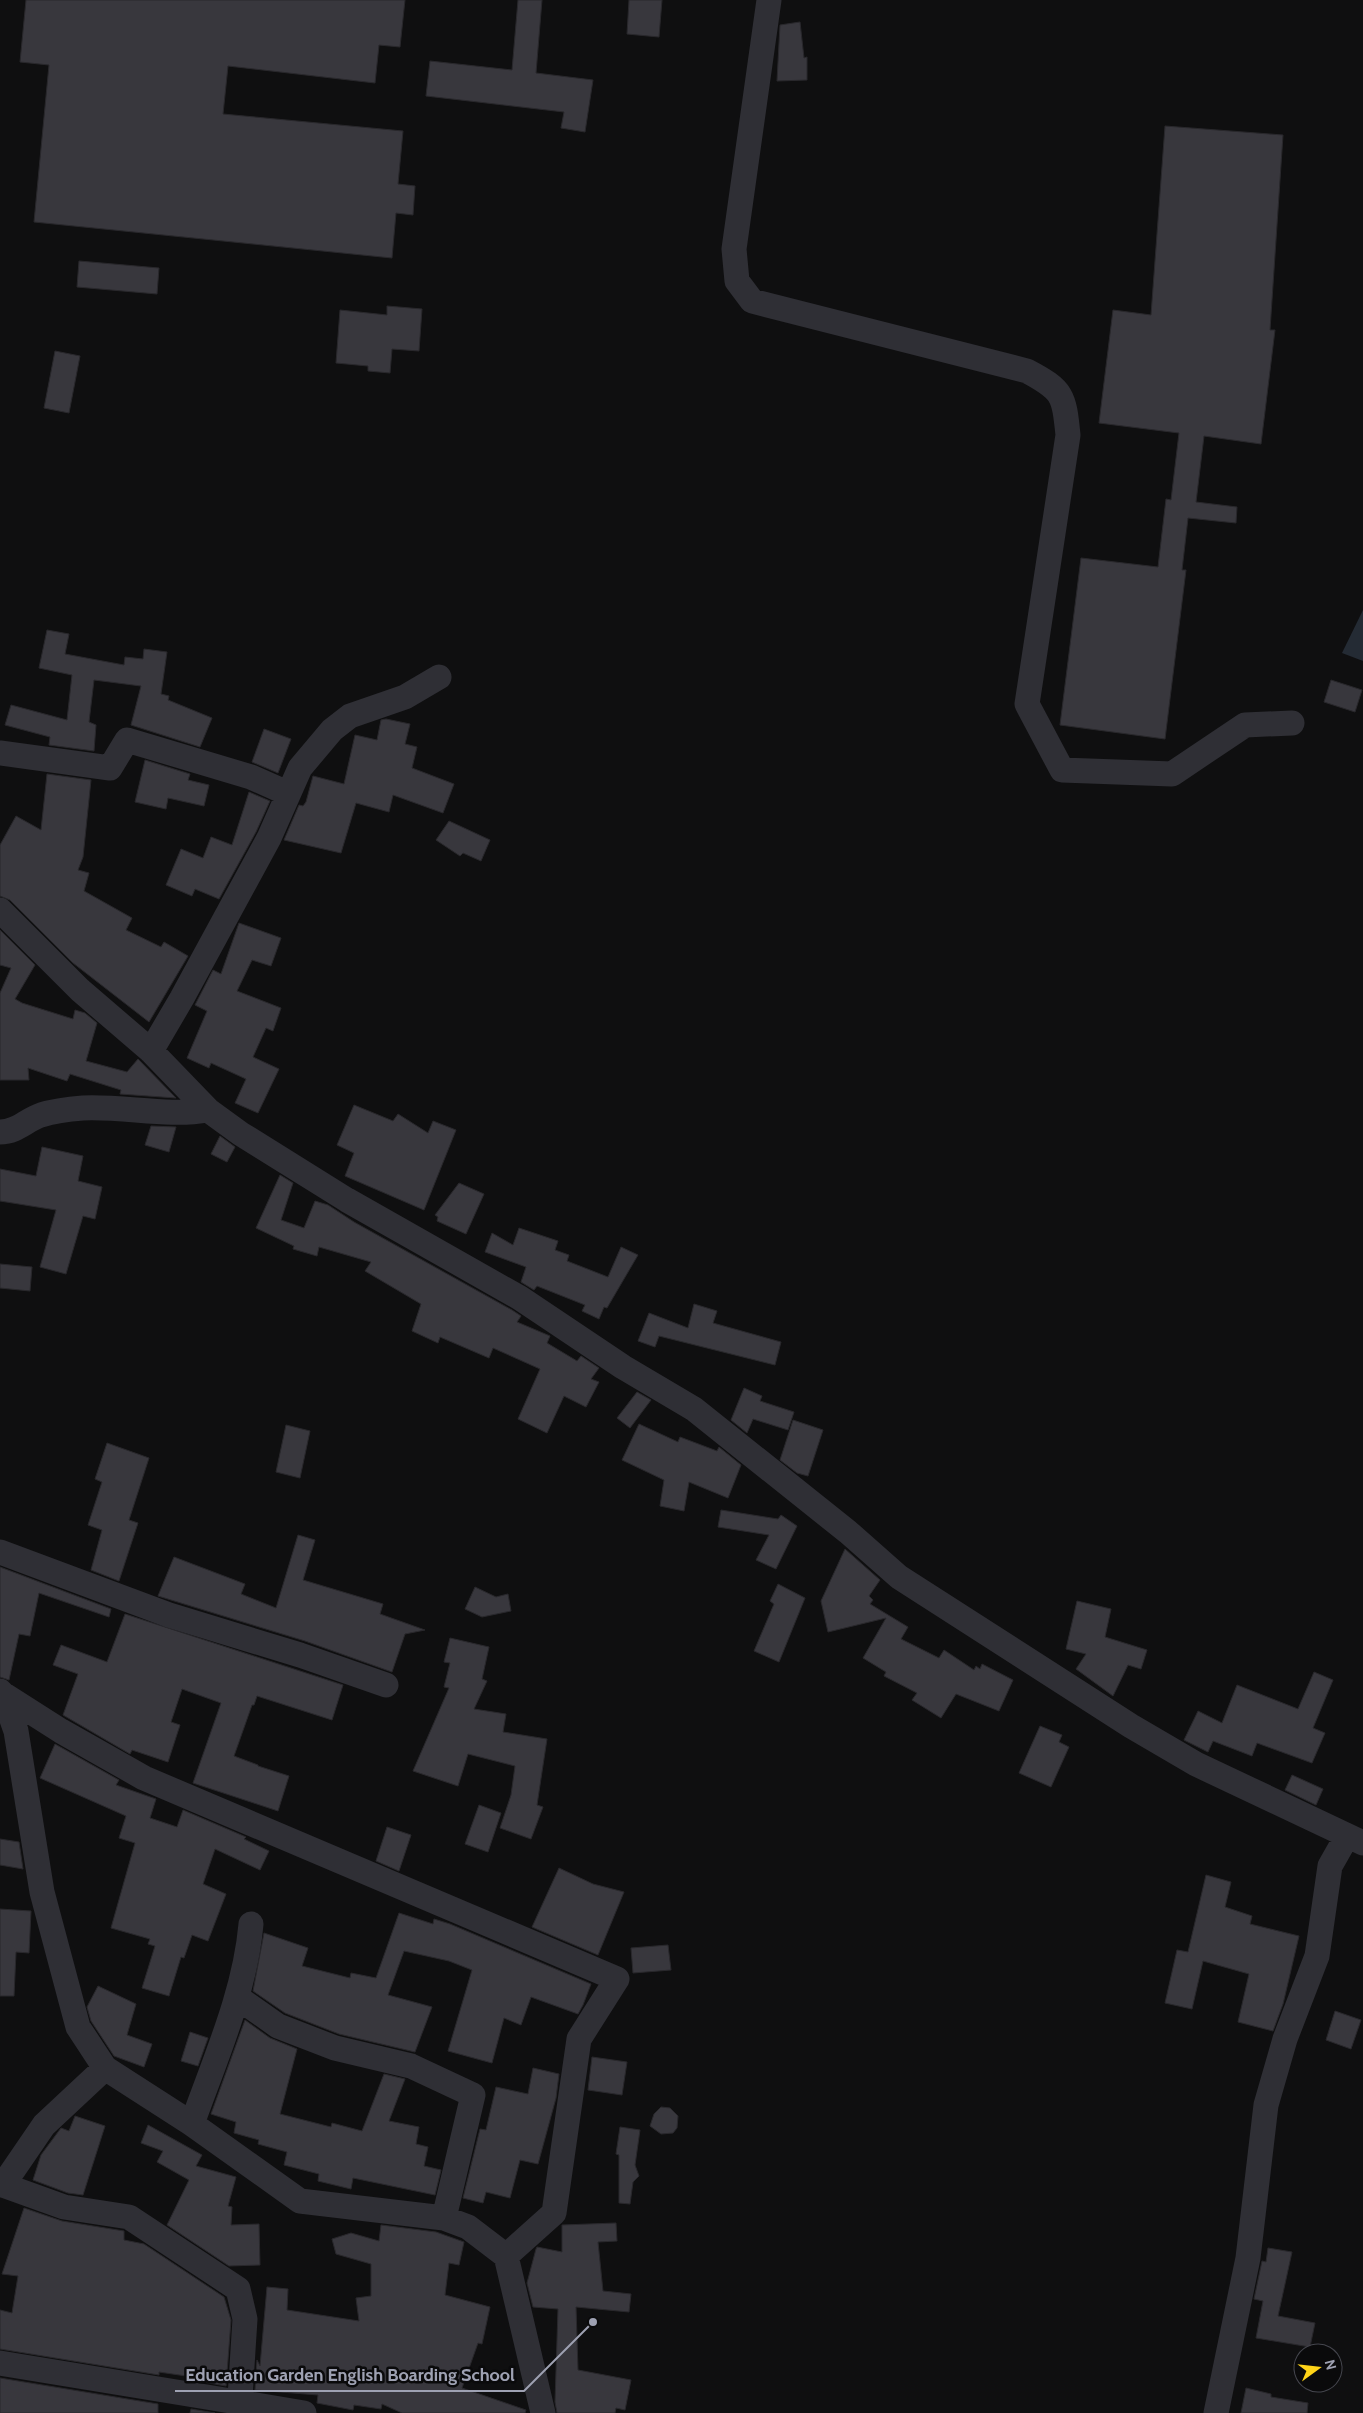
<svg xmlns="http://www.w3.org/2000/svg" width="1363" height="2413" viewBox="0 0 1363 2413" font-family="Cabin,sans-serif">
	<rect width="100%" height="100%" fill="#0f0f10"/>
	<path fill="#242b34" d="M 1363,610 L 1363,661 L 1342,653 Z"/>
	<path fill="#38373d" stroke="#29282c" d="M 26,0 L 405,0 L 400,47 L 379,45 L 375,83 L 228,66 L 223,114 L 403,131 L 398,184 L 415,186 L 413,215 L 396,213 L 392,258 L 34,222 L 49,65 L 20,62 Z
		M 518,0 L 542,0 L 536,73 L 593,80 L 585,132 L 561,128 L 564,112 L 426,96 L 430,61 L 512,70 Z
		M 629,0 L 662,0 L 659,37 L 627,34 Z
		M 800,22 L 804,58 L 807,57 L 807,80 L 777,81 L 780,25 Z
		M 1165,126 L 1283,135 L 1270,330 L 1275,330 L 1261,444 L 1204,436 L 1196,502 L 1237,507 L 1236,523 L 1188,518 L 1182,570 L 1186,570 L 1165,739 L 1060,725 L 1081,558 L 1158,567 L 1166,499 L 1171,500 L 1179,433 L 1099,423 L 1113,310 L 1151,315 Z
		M 79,261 L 159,268 L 157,294 L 77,287 Z
		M 387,306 L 422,309 L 419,351 L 392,349 L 390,373 L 368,371 L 368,366 L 336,363 L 340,310 L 387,315 Z
		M 55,351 L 80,356 L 69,413 L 44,408 Z
		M 47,630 L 69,634 L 65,654 L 124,665 L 125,657 L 143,659 L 144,649 L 167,652 L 161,694 L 169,696 L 168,700 L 212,718 L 200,747 L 131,725 L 141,686 L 94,680 L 89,722 L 96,725 L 94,751 L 49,745 L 50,737 L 5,725 L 11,705 L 67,720 L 72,675 L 39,668 Z
		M 1331,680 L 1362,690 L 1355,712 L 1324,702 Z
		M 386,719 L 410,724 L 405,744 L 417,747 L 412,768 L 454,784 L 443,813 L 393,795 L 389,812 L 356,803 L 341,853 L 284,840 L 299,805 L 303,806 L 306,802 L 313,776 L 344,784 L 355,735 L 377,740 L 381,720 Z
		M 264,729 L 291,739 L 278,773 L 252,762 Z
		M 145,760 L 190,774 L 188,780 L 209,785 L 204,806 L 168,798 L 166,809 L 135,802 Z
		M 47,774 L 91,780 L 83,857 L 78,870 L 89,873 L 84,891 L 132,918 L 126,930 L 161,947 L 164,942 L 188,956 L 149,1022 L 73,963 L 10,900 L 0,896 L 0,845 L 16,816 L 41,830 Z
		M 249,792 L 270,801 L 256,832 L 219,899 L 195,889 L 192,896 L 166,885 L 181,849 L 203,858 L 211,837 L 232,845 Z
		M 449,821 L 490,840 L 481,861 L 463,853 L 460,856 L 436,840 Z
		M 239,923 L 281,938 L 271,966 L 252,960 L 237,991 L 281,1008 L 273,1031 L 266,1028 L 253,1057 L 279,1069 L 258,1113 L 235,1103 L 246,1079 L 211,1063 L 209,1068 L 187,1058 L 207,1011 L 195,1005 L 213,970 L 221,974 Z
		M 0,930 L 35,965 L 15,999 L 22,1003 L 73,1019 L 75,1010 L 85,1013 L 97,1023 L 86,1061 L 127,1072 L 138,1059 L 176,1098 L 120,1094 L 121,1090 L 70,1074 L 67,1081 L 28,1068 L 29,1080 L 0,1080 L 0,993 L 11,968 L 0,965 Z
		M 354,1105 L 393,1121 L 398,1114 L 428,1133 L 433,1121 L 456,1130 L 424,1210 L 345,1176 L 354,1153 L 337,1145 Z
		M 151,1126 L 176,1127 L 169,1152 L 145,1145 Z
		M 220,1136 L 235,1147 L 227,1162 L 211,1154 Z
		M 42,1147 L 83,1156 L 78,1181 L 102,1187 L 95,1219 L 83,1216 L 66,1274 L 40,1267 L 56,1210 L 0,1201 L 0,1169 L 36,1176 Z
		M 280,1175 L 293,1183 L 281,1220 L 304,1228 L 315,1201 L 328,1205 L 354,1222 L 512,1310 L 521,1316 L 517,1322 L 550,1336 L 547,1343 L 577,1361 L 581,1356 L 599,1368 L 591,1379 L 599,1382 L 586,1407 L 564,1396 L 547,1433 L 518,1419 L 540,1369 L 493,1348 L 489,1358 L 440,1337 L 438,1343 L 412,1331 L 421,1304 L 365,1271 L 371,1262 L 319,1247 L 317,1256 L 293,1249 L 294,1246 L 256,1228 Z
		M 459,1183 L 484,1194 L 466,1234 L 437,1221 L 438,1217 L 435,1215 Z
		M 519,1228 L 558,1241 L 555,1250 L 569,1255 L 567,1261 L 608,1277 L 621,1247 L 638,1255 L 607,1308 L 604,1307 L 599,1319 L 582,1311 L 585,1305 L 537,1286 L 534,1290 L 521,1282 L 526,1267 L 485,1252 L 492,1233 L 513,1245 Z
		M 0,1264 L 32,1267 L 30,1291 L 0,1288 Z
		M 694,1304 L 717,1311 L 713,1323 L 781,1342 L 775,1365 L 659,1336 L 655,1347 L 638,1341 L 649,1313 L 688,1328 Z
		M 744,1388 L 762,1396 L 760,1401 L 794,1412 L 788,1430 L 753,1419 L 747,1433 L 731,1420 Z
		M 637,1392 L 651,1400 L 630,1428 L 617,1418 Z
		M 793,1420 L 823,1430 L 808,1476 L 797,1473 L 780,1460 Z
		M 639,1424 L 678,1442 L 680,1437 L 717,1451 L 719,1447 L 741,1465 L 728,1498 L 689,1482 L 684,1511 L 660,1506 L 664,1480 L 622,1460 Z
		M 286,1425 L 310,1431 L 300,1478 L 276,1472 Z
		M 107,1443 L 149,1458 L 129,1520 L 138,1523 L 119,1581 L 91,1570 L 102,1530 L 88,1525 L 102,1482 L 95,1479 Z
		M 721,1510 L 778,1519 L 781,1515 L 797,1526 L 776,1569 L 756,1560 L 769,1535 L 718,1527 Z
		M 298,1535 L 315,1540 L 303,1580 L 383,1604 L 380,1614 L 425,1630 L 405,1634 L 392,1672 L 305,1641 L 158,1596 L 174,1557 L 245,1584 L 241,1594 L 276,1608 Z
		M 845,1549 L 880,1580 L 869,1596 L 873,1600 L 870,1604 L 908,1627 L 901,1639 L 939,1658 L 944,1650 L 974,1670 L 976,1666 L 980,1669 L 982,1664 L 1013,1680 L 999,1711 L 956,1694 L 941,1718 L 912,1700 L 917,1693 L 884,1676 L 886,1672 L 863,1658 L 886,1618 L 828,1632 L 821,1601 Z
		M 0,1567 L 111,1609 L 109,1617 L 39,1593 L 30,1636 L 19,1634 L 9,1680 L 0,1677 Z
		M 778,1584 L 805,1598 L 779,1662 L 754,1651 L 774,1604 L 770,1601 Z
		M 475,1587 L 496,1597 L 508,1594 L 511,1611 L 482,1617 L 465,1609 Z
		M 1077,1601 L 1111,1609 L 1105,1637 L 1147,1650 L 1141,1669 L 1128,1665 L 1113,1696 L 1076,1669 L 1086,1654 L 1066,1649 Z
		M 125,1614 L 343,1685 L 332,1720 L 257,1696 L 254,1705 L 252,1705 L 234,1756 L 258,1765 L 258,1766 L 289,1776 L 278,1811 L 193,1783 L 221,1703 L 182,1689 L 171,1722 L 180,1725 L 168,1762 L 132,1750 L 130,1754 L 63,1715 L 78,1674 L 53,1665 L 61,1645 L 107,1662 Z
		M 450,1638 L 489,1647 L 482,1679 L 487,1681 L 474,1709 L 506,1714 L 503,1732 L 547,1739 L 537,1805 L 543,1807 L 531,1839 L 500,1828 L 511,1795 L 515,1766 L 468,1754 L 458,1786 L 413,1771 L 449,1688 L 444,1687 L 450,1663 L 444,1662 Z
		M 1314,1672 L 1333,1680 L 1313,1728 L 1325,1733 L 1312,1763 L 1257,1743 L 1252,1756 L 1213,1741 L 1208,1752 L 1184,1740 L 1198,1711 L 1222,1723 L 1237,1685 L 1298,1709 Z
		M 1040,1726 L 1062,1735 L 1059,1742 L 1069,1747 L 1051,1787 L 1019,1773 Z
		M 55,1744 L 119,1780 L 116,1785 L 156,1799 L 150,1818 L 177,1827 L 183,1810 L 246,1837 L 244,1839 L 269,1851 L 260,1870 L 215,1849 L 203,1884 L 226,1894 L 208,1941 L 192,1935 L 184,1958 L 181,1957 L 169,1996 L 142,1988 L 155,1946 L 148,1944 L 150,1939 L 111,1928 L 135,1843 L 119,1838 L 126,1816 L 40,1778 Z
		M 1292,1775 L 1323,1789 L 1316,1805 L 1285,1790 Z
		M 479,1805 L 501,1813 L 488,1852 L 465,1844 Z
		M 387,1827 L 411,1835 L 399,1871 L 376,1861 Z
		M 0,1839 L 19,1842 L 23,1869 L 0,1865 Z
		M 559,1868 L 593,1884 L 624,1892 L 598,1955 L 532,1927 Z
		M 1206,1875 L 1231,1882 L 1225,1907 L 1252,1916 L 1250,1924 L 1299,1936 L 1283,2004 L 1273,2031 L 1238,2022 L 1249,1974 L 1203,1961 L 1192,2009 L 1165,2003 L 1177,1950 L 1188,1952 Z
		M 0,1909 L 31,1911 L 29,1953 L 16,1952 L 14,1996 L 0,1996 Z
		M 399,1913 L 433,1924 L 434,1919 L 450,1924 L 591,1984 L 583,2005 L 578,2014 L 531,1997 L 521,2025 L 504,2018 L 492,2063 L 448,2051 L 472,1970 L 449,1961 L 404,1951 L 388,1995 L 432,2007 L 415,2052 L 339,2034 L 285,2013 L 253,1991 L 264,1933 L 308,1948 L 302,1966 L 350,1978 L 351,1973 L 376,1978 Z
		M 668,1945 L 671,1970 L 633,1973 L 631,1948 Z
		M 98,1986 L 136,2004 L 127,2035 L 152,2044 L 144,2067 L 114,2056 L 91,2021 L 87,2007 Z
		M 1335,2011 L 1361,2020 L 1351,2049 L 1326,2040 Z
		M 245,2020 L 270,2038 L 297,2049 L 280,2114 L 331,2127 L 332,2123 L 362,2131 L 384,2074 L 405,2079 L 389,2121 L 419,2127 L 416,2144 L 428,2147 L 424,2166 L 441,2170 L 435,2195 L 353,2178 L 351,2189 L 318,2181 L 319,2174 L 284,2165 L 287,2152 L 258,2144 L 259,2140 L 234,2133 L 236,2122 L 211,2114 Z
		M 190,2032 L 208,2038 L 198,2066 L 181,2061 Z
		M 592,2057 L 627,2062 L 622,2095 L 588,2090 Z
		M 533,2068 L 559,2074 L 556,2098 L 538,2164 L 520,2160 L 510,2198 L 486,2192 L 483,2203 L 463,2198 L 480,2129 L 486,2130 L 496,2087 L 528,2094 Z
		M 661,2107 L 670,2108 L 678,2116 L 677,2128 L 673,2133 L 661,2134 L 650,2126 L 654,2114 Z
		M 75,2116 L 105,2126 L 83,2195 L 68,2193 L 33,2180 L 41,2155 L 61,2128 L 69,2131 Z
		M 148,2125 L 202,2155 L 196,2166 L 236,2177 L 228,2206 L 232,2207 L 231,2225 L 259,2224 L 260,2265 L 229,2266 L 167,2225 L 189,2180 L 157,2162 L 163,2151 L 141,2143 Z
		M 620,2127 L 640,2130 L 635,2165 L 639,2176 L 633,2182 L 630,2204 L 619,2203 L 619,2155 L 616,2154 Z
		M 24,2208 L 62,2221 L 124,2231 L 124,2240 L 144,2244 L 224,2297 L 231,2320 L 226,2386 L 193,2380 L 193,2377 L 159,2372 L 159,2375 L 0,2349 L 0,2310 L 12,2313 L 18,2276 L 2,2274 Z
		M 616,2223 L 617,2241 L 598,2242 L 603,2291 L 631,2294 L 629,2312 L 576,2307 L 578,2370 L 631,2380 L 625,2410 L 616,2408 L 615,2413 L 557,2413 L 555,2402 L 558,2309 L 533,2307 L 527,2283 L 536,2249 L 537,2247 L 562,2252 L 562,2225 Z
		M 381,2225 L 436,2232 L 464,2242 L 459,2265 L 449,2263 L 445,2295 L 490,2307 L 482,2344 L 478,2343 L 462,2388 L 526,2410 L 525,2413 L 402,2413 L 382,2404 L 381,2409 L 354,2405 L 353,2410 L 317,2403 L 318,2395 L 255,2390 L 257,2360 L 260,2366 L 267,2287 L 288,2289 L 287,2310 L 359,2321 L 356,2298 L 371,2296 L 371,2264 L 336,2254 L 332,2239 L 351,2233 L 379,2241 Z
		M 1268,2248 L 1292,2252 L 1278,2316 L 1315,2323 L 1310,2347 L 1256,2338 L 1263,2301 L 1254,2299 L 1262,2261 L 1266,2262 Z
		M 0,2378 L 158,2404 L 158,2413 L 0,2413 Z
		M 1246,2388 L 1271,2394 L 1271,2397 L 1308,2403 L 1307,2413 L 1241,2413 Z
		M 191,2409 L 215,2413 L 190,2413 Z"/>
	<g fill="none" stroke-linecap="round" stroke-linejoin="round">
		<path stroke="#2f2f35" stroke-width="25" d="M 769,0 L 734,249 L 737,281 L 752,301 L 1027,371 C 1063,390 1064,395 1068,435 L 1027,704 L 1062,770 L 1172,774 L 1245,725 L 1292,723
			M 0,753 L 110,768 L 127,740 L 251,777 L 287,793
			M 0,910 L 80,990 L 151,1051 L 208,1110 L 241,1134 L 347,1200 L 520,1298 L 623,1367 L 694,1409 L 848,1532 L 899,1577 L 1131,1726 L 1196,1764 L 1363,1843
			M 151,1051 L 182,998 L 269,838 L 300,768 L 332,730 L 350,716 L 405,697 L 439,677
			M 0,1132 C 17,1132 26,1120 41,1115 C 54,1111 70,1109 83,1108 C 125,1106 167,1117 208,1110
			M 0,1552 L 169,1615 L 300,1655 L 386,1685
			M 0,1691 L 3,1694 L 16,1731 L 42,1892 L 78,2027 L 105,2068 L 192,2124 L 300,2201 L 444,2218 L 468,2227 L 506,2256 L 543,2413
			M 3,1694 L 61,1731 L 144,1778 L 617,1979 L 579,2039 L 554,2213 L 506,2256
			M 237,1997 L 278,2026 L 335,2048 L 411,2066 L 473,2095 L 444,2218
			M 192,2124 C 215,2059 245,1993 251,1924
			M 0,2185 L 3,2185 L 44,2125 L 105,2068
			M 3,2185 L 64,2207 L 129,2217 L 238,2289 L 245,2319 L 239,2413
			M 0,2363 L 304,2413
			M 1216,2413 L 1248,2258 L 1266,2105 L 1285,2039 L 1317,1956 L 1330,1866 L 1347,1836"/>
	</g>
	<path fill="none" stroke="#9ea1b2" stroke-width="2" d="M593 2322L524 2391H175"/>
	<circle fill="#9ea1b2" stroke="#0a0a0b" stroke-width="2" cx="593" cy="2322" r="5"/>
	<g font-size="18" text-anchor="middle" font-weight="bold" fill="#9ea1b2" stroke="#0a0a0b" stroke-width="5" stroke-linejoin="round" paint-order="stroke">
		<text x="350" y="2381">Education Garden English Boarding School</text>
	</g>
	<g transform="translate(1318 2368) rotate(75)"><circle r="24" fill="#0a0a0b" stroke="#45464e"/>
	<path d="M0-4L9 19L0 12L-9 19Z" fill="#ffd418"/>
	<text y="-8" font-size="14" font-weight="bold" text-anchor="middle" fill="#9ea1b2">N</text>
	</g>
</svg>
